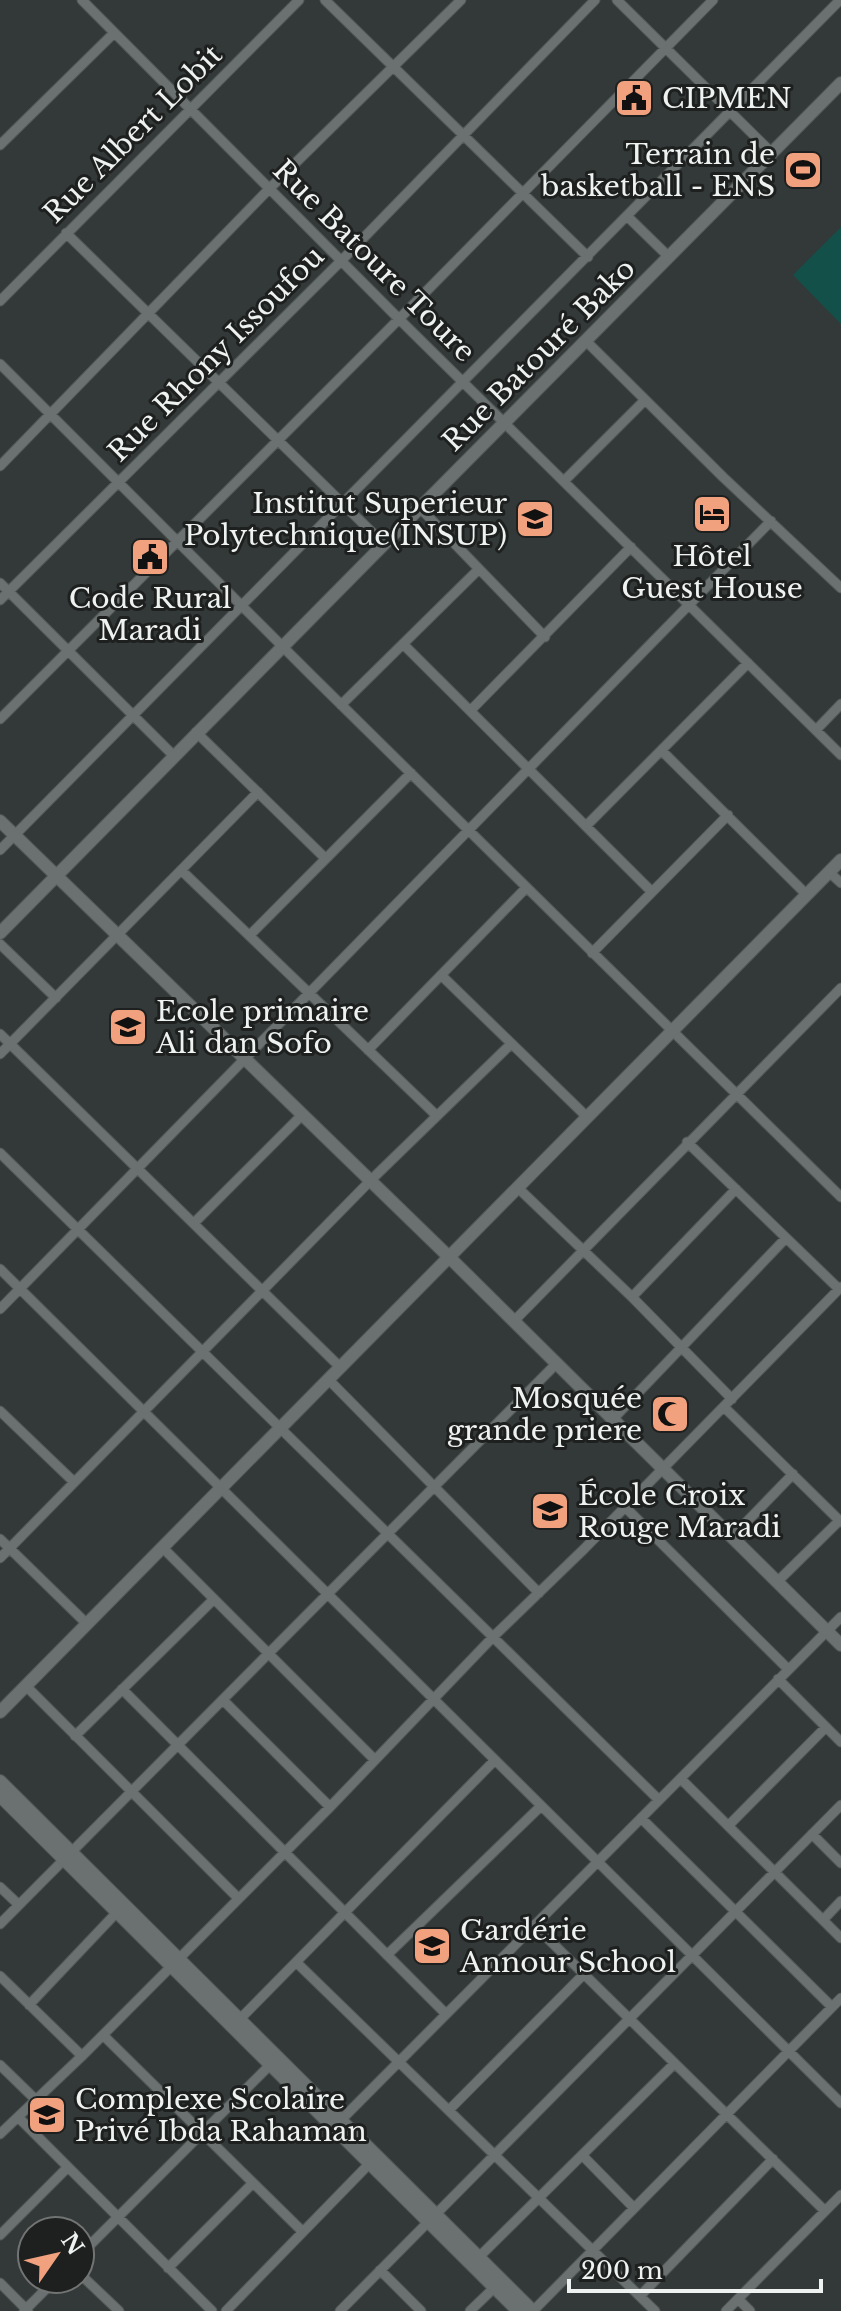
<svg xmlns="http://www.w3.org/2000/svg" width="841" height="2311" viewBox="0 0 841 2311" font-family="'Libre Baskerville',serif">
	<rect width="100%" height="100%" fill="#333938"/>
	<path fill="#125049" d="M 807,153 L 819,165 L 800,187 L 787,176 Z
		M 841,227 L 841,324 L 793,275 Z"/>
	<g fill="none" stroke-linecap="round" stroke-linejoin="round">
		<g stroke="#515756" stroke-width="11">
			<path id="street" d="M 82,0 L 399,319 L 841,755
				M 325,0 L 588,257
				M 617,0 L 772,153
				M 0,145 L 114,33
				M 628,217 L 669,257
				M 66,233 L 385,545
				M 0,301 L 299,0
				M 586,341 L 723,477 L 841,588
				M 0,364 L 311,675 L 841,1197
				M 0,466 L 270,188 L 461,0
				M 564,481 L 645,400
				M 421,509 L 545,637
				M 0,583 L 173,755
				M 0,600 L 342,260 L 595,0
				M 403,644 L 651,891
				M 341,705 L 479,569
				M 471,710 L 631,547
				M 0,719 L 399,319 L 713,0
				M 816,730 L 841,704
				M 196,732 L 325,858
				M 662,751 L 806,894
				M 586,826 L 748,663
				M 0,850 L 840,0
				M 181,870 L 437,1116
				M 829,872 L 841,883
				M 250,935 L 411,773
				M 0,944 L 56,998
				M 592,953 L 728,815
				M 441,975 L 586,1116
				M 0,1034 L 341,1368
				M 368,1050 L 526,888
				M 0,1054 L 258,792
				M 687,1142 L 839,1289
				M 0,1153 L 659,1800
				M 517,1187 L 632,1297 L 732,1399
				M 194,1223 L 303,1114
				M 0,1269 L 841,2103
				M 632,1297 L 736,1189
				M 0,1309 L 771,521
				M 514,1321 L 841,988
				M 329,1380 L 539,1593
				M 724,1407 L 841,1522
				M 0,1411 L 74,1482
				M 613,1419 L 786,1238
				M 625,1507 L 788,1669
				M 732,1537 L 793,1474
				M 0,1539 L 86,1623
				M 162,1547 L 375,1760
				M 0,1558 L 371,1180 L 511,1044
				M 777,1582 L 839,1521
				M 778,1679 L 841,1742
				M 26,1686 L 238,1898
				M 122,1689 L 445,2013
				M 223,1700 L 330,1807
				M 75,1736 L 214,1599
				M 681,1779 L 841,1938
				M 641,1818 L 832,2007
				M 729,1825 L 826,1727
				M 812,1834 L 841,1863
				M 0,1887 L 19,1905
				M 823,1920 L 841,1901
				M 0,1924 L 557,1363
				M 534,1925 L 825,2211
				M 387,1955 L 541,1806
				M 296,1962 L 655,2311
				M 0,1976 L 82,2056
				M 29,2005 L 119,1910
				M 240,2019 L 495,1760
				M 103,2035 L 303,2232
				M 0,2065 L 36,2100
				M 449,2110 L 584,1974
				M 18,2117 L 212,2311
				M 341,2120 L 841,1617
				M 0,2134 L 82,2056 L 330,1807 L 493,1637 L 584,1549 L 841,1287
				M 582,2155 L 634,2208
				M 0,2235 L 68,2167
				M 80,2255 L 273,2062
				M 479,2257 L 674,2064
				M 168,2268 L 253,2183
				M 380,2270 L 421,2311
				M 80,2274 L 119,2311
				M 0,2283 L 28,2311
				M 640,2296 L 773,2159
				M 738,2299 L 750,2311
				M 24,2311 L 56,2279
				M 226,2311 L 372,2161
				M 340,2311 L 841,1805
				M 470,2311 L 497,2285
				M 533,2311 L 841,1998
				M 726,2311 L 841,2195"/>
		</g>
		<g stroke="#515756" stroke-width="14">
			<path id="secondary" d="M 0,821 L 448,1256 L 841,1645
				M 0,933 C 279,648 561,367 841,83
				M 0,1712 L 841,860
				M 0,1781 L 533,2311
				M 0,1796 L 518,2311"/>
		</g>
		<use href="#street" stroke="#6a7170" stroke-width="9"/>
		<use href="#secondary" stroke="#6a7170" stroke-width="12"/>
	</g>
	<defs>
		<g id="civic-square" transform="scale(2)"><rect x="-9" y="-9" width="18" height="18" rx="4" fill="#f2a17e" stroke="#1d201f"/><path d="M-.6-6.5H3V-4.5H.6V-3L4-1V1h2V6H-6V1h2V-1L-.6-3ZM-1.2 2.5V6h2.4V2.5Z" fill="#111"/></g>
		<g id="stadium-square" transform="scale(2)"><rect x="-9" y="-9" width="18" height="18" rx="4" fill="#f2a17e" stroke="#1d201f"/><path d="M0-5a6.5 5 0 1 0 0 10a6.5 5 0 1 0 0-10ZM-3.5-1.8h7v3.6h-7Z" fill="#111"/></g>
		<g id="hotel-square" transform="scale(2)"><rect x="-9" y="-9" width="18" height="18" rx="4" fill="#f2a17e" stroke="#1d201f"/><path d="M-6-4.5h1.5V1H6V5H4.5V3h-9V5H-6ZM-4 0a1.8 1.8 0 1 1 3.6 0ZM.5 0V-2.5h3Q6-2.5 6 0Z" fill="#111"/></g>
		<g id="university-square" transform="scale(2)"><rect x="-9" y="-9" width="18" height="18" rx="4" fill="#f2a17e" stroke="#1d201f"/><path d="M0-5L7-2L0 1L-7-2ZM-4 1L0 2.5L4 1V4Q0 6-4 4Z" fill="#111"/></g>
		<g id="school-square" transform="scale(2)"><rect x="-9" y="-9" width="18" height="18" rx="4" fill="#f2a17e" stroke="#1d201f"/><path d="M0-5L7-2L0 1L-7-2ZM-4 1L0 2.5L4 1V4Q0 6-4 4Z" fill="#111"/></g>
		<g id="mosque-square" transform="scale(2)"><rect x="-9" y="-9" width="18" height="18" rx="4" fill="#f2a17e" stroke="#1d201f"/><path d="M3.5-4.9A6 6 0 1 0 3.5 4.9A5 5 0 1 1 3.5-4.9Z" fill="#111"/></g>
	</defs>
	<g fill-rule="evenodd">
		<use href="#civic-square" x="634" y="98"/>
		<use href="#stadium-square" x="803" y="170"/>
		<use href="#hotel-square" x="712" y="514"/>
		<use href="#university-square" x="535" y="519"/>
		<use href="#civic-square" x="150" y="557"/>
		<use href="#school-square" x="128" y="1027"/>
		<use href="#mosque-square" x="670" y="1414"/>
		<use href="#school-square" x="550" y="1511"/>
		<use href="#school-square" x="432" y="1946"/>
		<use href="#school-square" x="47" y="2115"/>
	</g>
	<g text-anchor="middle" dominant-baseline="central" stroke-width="6" stroke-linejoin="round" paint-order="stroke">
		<g font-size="28" fill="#eef3f2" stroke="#1d201f" text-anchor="start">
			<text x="662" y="98">CIPMEN</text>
			<text x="775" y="154" text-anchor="end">Terrain de<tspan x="775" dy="32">basketball - ENS</tspan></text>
			<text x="507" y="503" text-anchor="end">Institut Superieur<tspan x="507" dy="32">Polytechnique(INSUP)</tspan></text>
			<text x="712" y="556" text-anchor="middle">Hôtel<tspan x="712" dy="32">Guest House</tspan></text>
			<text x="150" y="598" text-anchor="middle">Code Rural<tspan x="150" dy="32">Maradi</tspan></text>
			<text x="156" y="1011">Ecole primaire<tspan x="156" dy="32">Ali dan Sofo</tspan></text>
			<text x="642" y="1398" text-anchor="end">Mosquée<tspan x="642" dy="32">grande priere</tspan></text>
			<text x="578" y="1495">École Croix<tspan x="578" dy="32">Rouge Maradi</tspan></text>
			<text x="460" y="1930">Gardérie<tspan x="460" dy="32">Annour School</tspan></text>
			<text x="75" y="2099">Complexe Scolaire<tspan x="75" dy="32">Privé Ibda Rahaman</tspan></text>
		</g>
		<g font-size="28" fill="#eef3f2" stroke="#1d201f">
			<text transform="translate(133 134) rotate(-45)">Rue Albert Lobit</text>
			<text transform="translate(374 261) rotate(45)">Rue Batoure Toure</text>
			<text transform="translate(216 354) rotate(-45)">Rue Rhony Issoufou</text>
			<text transform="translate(539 355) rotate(-45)">Rue Batouré Bako</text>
		</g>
	</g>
	<g transform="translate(56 2255) rotate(56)"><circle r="38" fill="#1d201f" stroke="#717473" stroke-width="2"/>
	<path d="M0-6L14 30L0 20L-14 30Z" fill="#f2a17e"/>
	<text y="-12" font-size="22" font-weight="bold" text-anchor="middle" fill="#eef3f2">N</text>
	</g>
	<path d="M569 2279v12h252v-12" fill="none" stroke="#eef3f2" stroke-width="4"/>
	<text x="581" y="2279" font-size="24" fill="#eef3f2" stroke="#1d201f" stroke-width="6" paint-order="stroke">200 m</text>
</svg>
